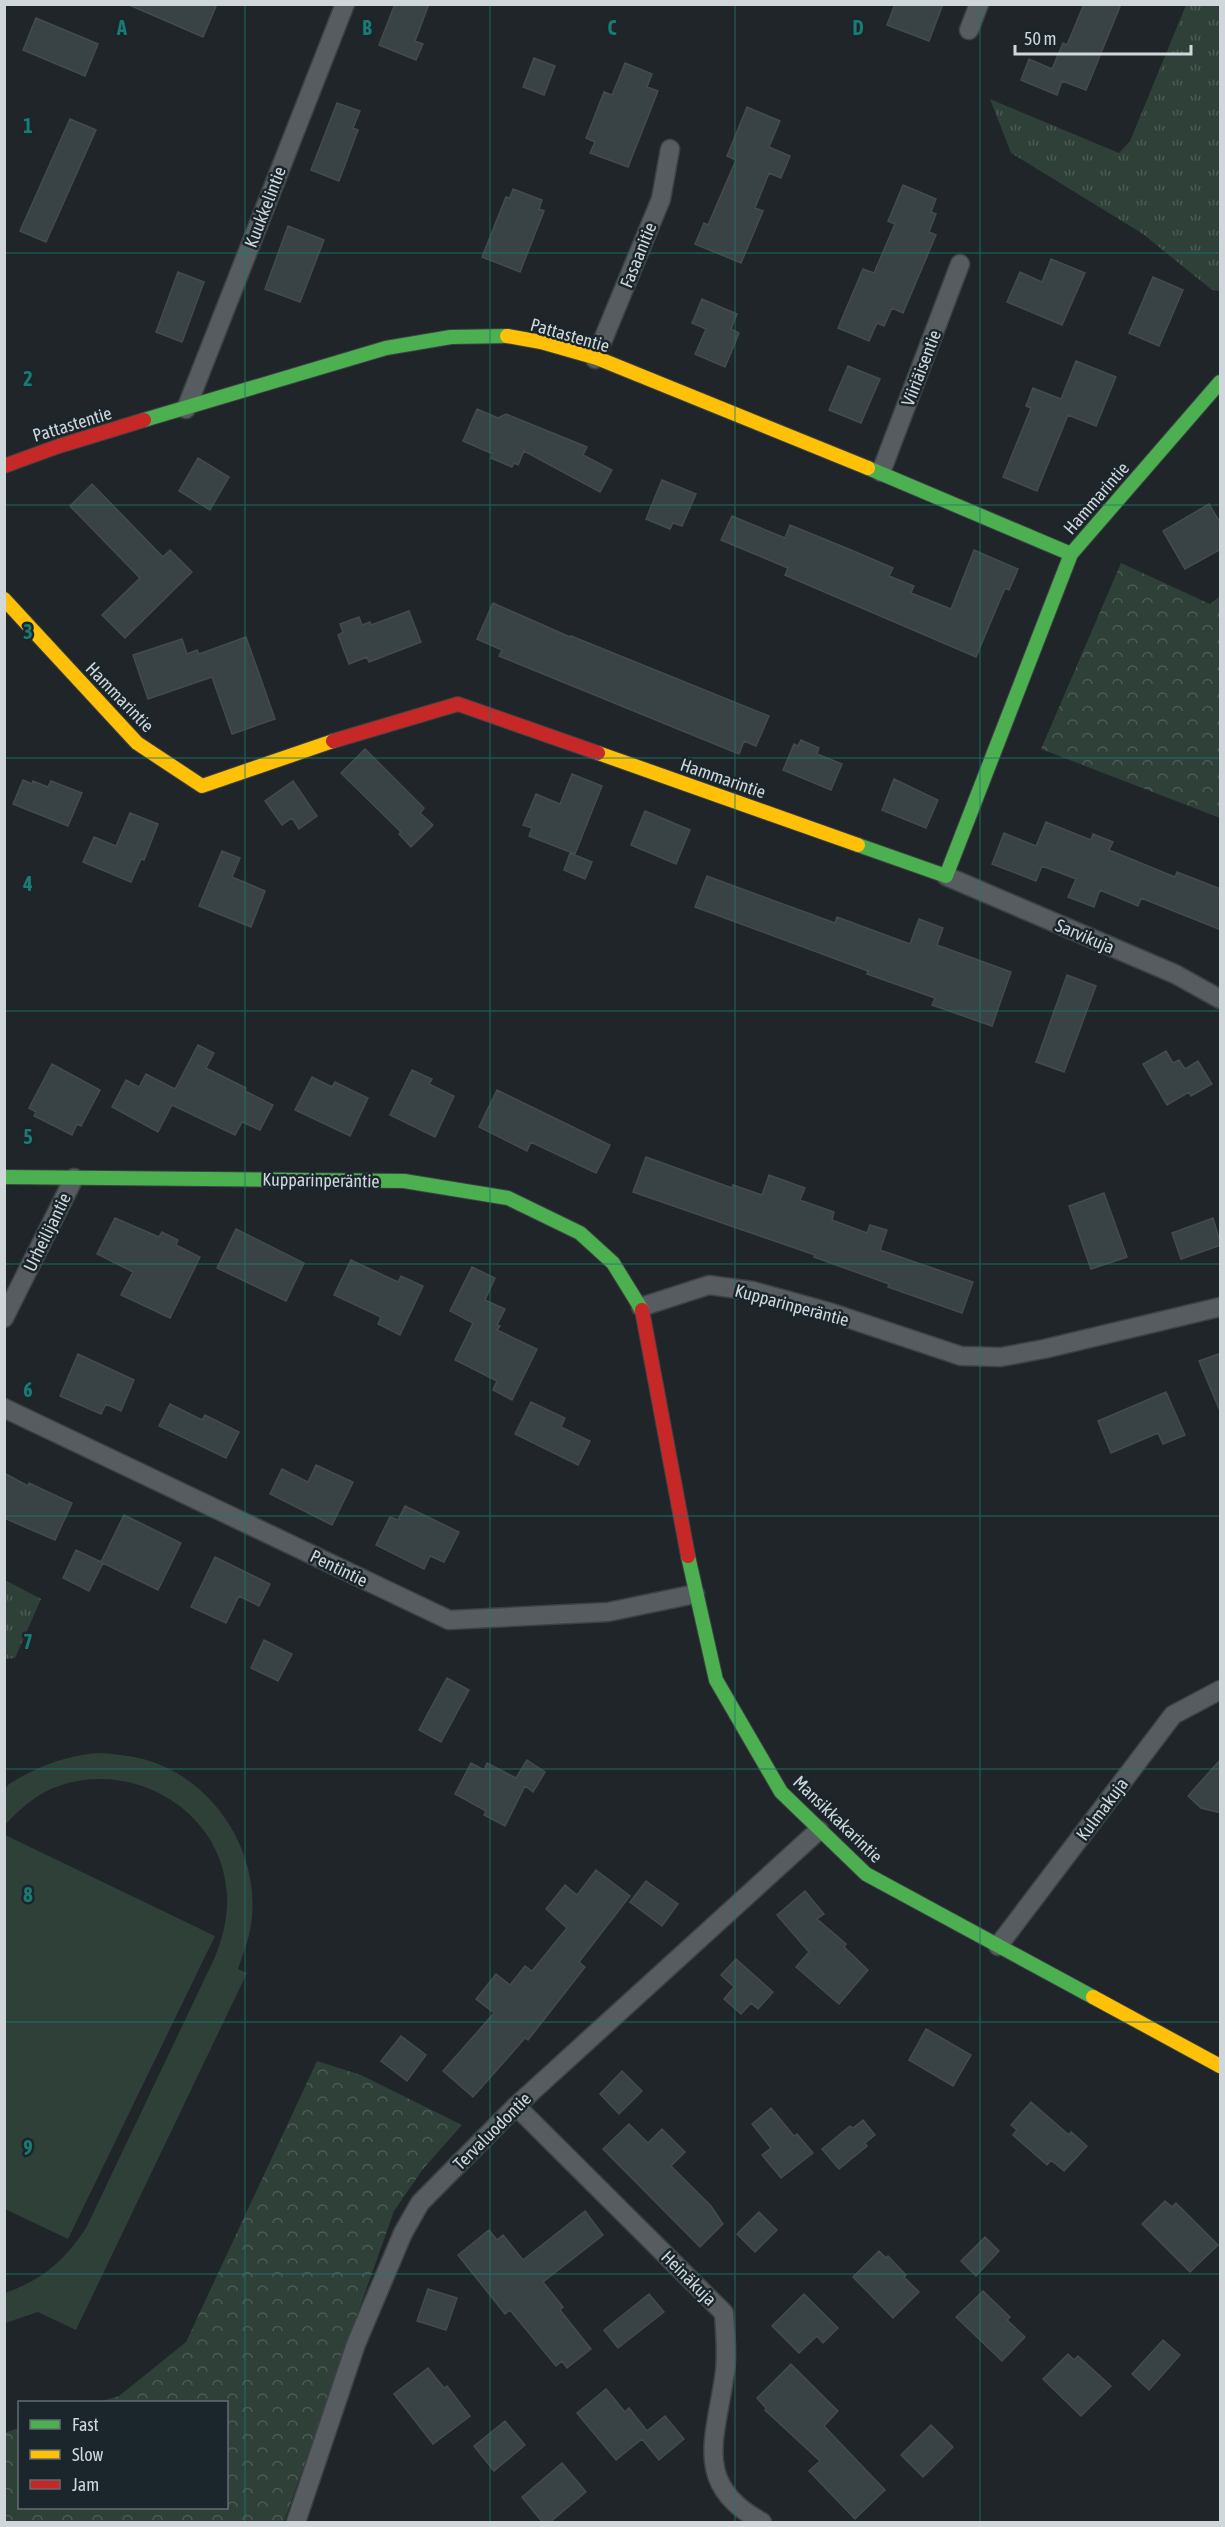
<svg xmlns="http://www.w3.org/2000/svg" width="1225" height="2527" viewBox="0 0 1225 2527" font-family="'Asap Condensed',sans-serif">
	<defs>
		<pattern id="forest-crowns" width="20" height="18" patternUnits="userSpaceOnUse" patternTransform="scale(1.5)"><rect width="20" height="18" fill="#2f4038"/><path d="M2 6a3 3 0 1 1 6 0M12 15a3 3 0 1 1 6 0" fill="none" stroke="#4c5b54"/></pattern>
		<pattern id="park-tufts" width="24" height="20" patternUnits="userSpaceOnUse" patternTransform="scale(1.5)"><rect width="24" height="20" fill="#2f4038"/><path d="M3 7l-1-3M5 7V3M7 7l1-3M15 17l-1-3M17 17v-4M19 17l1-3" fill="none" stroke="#4c5b54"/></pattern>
	</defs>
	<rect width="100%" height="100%" fill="#1f2528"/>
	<path fill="#2f4038" d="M 98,1753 C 113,1754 128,1755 143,1759 C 214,1778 262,1853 251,1925 C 249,1940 243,1954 238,1969 L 247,1973 L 76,2330 L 38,2312 L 5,2323 L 5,2293 C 42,2280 66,2260 87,2226 L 215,1957 C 223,1937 228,1917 227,1894 C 222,1808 128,1756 51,1789 C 33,1797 18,1811 5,1825 L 5,1789 L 9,1784 C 38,1766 64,1756 98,1753 Z
		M 5,1835 L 215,1936 L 68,2239 L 5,2209 Z"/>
	<path fill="url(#forest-crowns)" d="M 1121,563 L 1210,604 L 1220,596 L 1220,818 L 1041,749 Z
		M 317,2061 L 361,2075 L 462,2125 L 423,2169 L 394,2211 L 284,2522 L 5,2522 L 4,2433 L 19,2428 L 20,2508 L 226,2508 L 226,2402 L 99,2402 L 119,2396 L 186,2342 Z"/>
	<path fill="url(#park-tufts)" d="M 1186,5 L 1220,5 L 1220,291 L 1212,290 L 1143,234 L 1011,153 L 990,99 L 1119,153 L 1130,141 Z
		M 5,1580 L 41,1599 L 15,1658 L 5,1659 Z"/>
	<path fill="#394345" stroke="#454b4c" stroke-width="1.5" d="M 127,4 L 217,4 L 203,37 Z
		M 395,4 L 429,4 L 415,41 L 423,44 L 416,60 L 379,45 Z
		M 895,4 L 943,4 L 929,41 L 887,25 Z
		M 1084,4 L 1121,4 L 1086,90 L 1062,81 L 1057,95 L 1021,80 L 1029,59 L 1052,69 L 1063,43 L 1067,45 Z
		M 36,18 L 98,44 L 85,76 L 23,50 Z
		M 534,58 L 555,66 L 544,95 L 523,87 Z
		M 625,63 L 652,74 L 647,87 L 658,91 L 628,167 L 590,153 L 595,142 L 586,138 L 604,92 L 612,95 Z
		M 337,103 L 360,111 L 353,128 L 358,130 L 339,181 L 311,170 Z
		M 747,107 L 780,121 L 769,147 L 790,156 L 781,178 L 769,173 L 755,208 L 763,211 L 741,263 L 695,244 L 704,223 L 708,225 L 736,160 L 727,156 Z
		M 70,119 L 96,130 L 46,242 L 20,231 Z
		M 903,185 L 936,199 L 931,212 L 936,214 L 929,232 L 936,235 L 903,313 L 892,308 L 884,326 L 877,323 L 869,341 L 838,328 L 863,269 L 874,273 L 895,224 L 888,221 Z
		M 513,189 L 542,200 L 539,209 L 544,211 L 520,272 L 482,257 L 506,197 L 510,198 Z
		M 288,226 L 324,240 L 300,302 L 265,289 Z
		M 1051,259 L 1085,273 L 1062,325 L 1007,302 L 1020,272 L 1042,282 Z
		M 178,272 L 204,282 L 182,342 L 156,332 Z
		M 1153,277 L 1183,290 L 1159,346 L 1129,333 Z
		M 702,299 L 737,314 L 731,329 L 739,333 L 725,367 L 695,354 L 706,329 L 692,323 Z
		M 1076,361 L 1116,377 L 1096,426 L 1068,415 L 1037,491 L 1003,477 L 1031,408 L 1026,406 L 1033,388 L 1061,399 Z
		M 848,366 L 880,379 L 861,423 L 829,410 Z
		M 477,409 L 498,418 L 506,414 L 587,447 L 583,455 L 612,470 L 600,492 L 524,451 L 518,465 L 514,463 L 512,467 L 491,458 L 493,454 L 463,441 Z
		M 198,458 L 229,477 L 210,510 L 179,491 Z
		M 662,480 L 696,494 L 682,526 L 673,523 L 670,529 L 646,519 Z
		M 92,484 L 163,557 L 170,550 L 192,572 L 125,638 L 102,615 L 140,578 L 70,506 Z
		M 1209,504 L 1221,524 L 1221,549 L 1185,569 L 1163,531 Z
		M 732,516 L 785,538 L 790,525 L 851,550 L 893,568 L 889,576 L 914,586 L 911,593 L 951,609 L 974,550 L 1018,569 L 1009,590 L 1005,588 L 976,657 L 785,575 L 788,568 L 721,540 Z
		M 493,603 L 570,637 L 571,636 L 769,716 L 756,746 L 744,741 L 739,754 L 499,656 L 502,650 L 477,639 Z
		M 409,611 L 421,642 L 369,662 L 367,657 L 349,664 L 338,635 L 343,632 L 340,624 L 359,617 L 362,625 L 370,622 L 371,625 Z
		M 246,637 L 275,719 L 232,734 L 212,677 L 148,699 L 133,655 L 182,639 L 187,654 L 197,650 L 199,654 Z
		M 801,740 L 819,748 L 817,754 L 842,764 L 831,790 L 783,770 L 794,744 L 798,746 Z
		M 365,749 L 424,808 L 420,813 L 433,825 L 411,847 L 399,834 L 401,832 L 341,773 Z
		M 572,774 L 602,786 L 575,854 L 529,836 L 532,828 L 523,825 L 536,794 L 560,804 Z
		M 894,779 L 938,800 L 926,828 L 882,810 Z
		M 23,780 L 32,784 L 33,781 L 48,787 L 51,781 L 82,793 L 68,826 L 13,804 Z
		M 293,781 L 317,816 L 299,829 L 292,818 L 282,825 L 265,801 Z
		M 645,811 L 690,830 L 676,864 L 631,845 Z
		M 130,813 L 158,824 L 144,860 L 141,859 L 131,882 L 83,862 L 94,837 L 116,846 Z
		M 1046,822 L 1091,840 L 1093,834 L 1113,842 L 1109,850 L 1175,877 L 1177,872 L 1221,889 L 1221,930 L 1141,898 L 1138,906 L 1100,890 L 1094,907 L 1068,897 L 1076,879 L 1042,866 L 1036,881 L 992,864 L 1004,833 L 1036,846 Z
		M 222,851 L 240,858 L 232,877 L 265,891 L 251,927 L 199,906 Z
		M 570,853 L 592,862 L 585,879 L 564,870 Z
		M 707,876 L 835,923 L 837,917 L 910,944 L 919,919 L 943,928 L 937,945 L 1011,972 L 992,1026 L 932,1005 L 935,998 L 867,974 L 868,971 L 695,907 Z
		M 1067,975 L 1096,986 L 1064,1072 L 1036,1062 Z
		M 198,1045 L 214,1053 L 206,1068 L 246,1088 L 245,1091 L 273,1105 L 260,1130 L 242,1122 L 235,1135 L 172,1105 L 158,1132 L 112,1107 L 126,1080 L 139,1087 L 146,1074 L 175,1089 Z
		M 1166,1051 L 1173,1063 L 1179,1060 L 1185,1069 L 1198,1061 L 1212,1084 L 1191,1096 L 1189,1092 L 1167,1105 L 1143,1064 Z
		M 52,1064 L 100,1090 L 81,1126 L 77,1124 L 72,1135 L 34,1116 L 36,1112 L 29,1108 Z
		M 412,1070 L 432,1079 L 429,1084 L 454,1096 L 435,1137 L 390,1115 Z
		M 312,1077 L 332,1087 L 335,1082 L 368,1098 L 350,1136 L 295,1110 Z
		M 497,1090 L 610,1145 L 596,1173 L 531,1142 L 527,1151 L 479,1127 Z
		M 646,1157 L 732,1188 L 733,1185 L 762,1195 L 769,1175 L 805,1188 L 800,1200 L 834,1212 L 832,1220 L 867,1233 L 870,1225 L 887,1230 L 880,1250 L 973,1282 L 962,1313 L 888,1287 L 889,1284 L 814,1257 L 815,1255 L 633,1192 Z
		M 1104,1193 L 1127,1257 L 1091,1269 L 1069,1206 Z
		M 115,1218 L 159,1237 L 162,1232 L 178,1240 L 176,1245 L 200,1257 L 170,1318 L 121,1295 L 133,1272 L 97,1254 Z
		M 1213,1218 L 1221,1245 L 1181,1259 L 1172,1233 Z
		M 236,1229 L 304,1263 L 286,1301 L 217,1268 Z
		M 351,1260 L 398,1282 L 401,1276 L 423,1286 L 400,1335 L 378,1324 L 381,1317 L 334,1295 Z
		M 472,1267 L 495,1278 L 485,1300 L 505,1309 L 497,1325 L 500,1326 L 497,1330 L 537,1349 L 512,1400 L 493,1390 L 497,1381 L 455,1360 L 473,1323 L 450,1311 Z
		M 1221,1353 L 1221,1411 L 1220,1411 L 1199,1361 Z
		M 78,1354 L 134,1380 L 121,1411 L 106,1404 L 101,1414 L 60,1396 Z
		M 1166,1392 L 1185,1435 L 1163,1444 L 1158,1433 L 1111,1453 L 1098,1421 Z
		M 531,1402 L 565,1418 L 561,1427 L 590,1441 L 578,1465 L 515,1434 Z
		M 170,1404 L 202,1420 L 205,1415 L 239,1432 L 226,1458 L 159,1426 Z
		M 316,1465 L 353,1482 L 332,1525 L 270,1494 L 282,1469 L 308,1482 Z
		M 4,1473 L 28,1486 L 29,1483 L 72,1503 L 55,1540 L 4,1518 Z
		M 405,1506 L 459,1532 L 444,1562 L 430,1556 L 424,1569 L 376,1545 L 390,1517 L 398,1520 Z
		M 124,1515 L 181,1543 L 158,1590 L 103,1563 L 89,1591 L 63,1578 L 76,1550 L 101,1562 Z
		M 215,1557 L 270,1584 L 259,1606 L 239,1596 L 226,1623 L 191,1607 Z
		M 264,1640 L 292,1654 L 278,1681 L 251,1668 Z
		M 447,1678 L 469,1690 L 441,1742 L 419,1730 Z
		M 1221,1759 L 1221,1813 L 1201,1808 L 1188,1796 Z
		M 527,1760 L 545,1772 L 533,1792 L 525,1786 L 505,1826 L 484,1815 L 486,1811 L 455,1794 L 471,1763 L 484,1770 L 487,1763 L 516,1778 Z
		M 596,1870 L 630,1896 L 579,1962 L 585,1967 L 528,2040 L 525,2038 L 473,2097 L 443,2071 L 494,2013 L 476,1999 L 496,1974 L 510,1985 L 525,1966 L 532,1971 L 567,1928 L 546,1909 L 565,1885 L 577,1895 Z
		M 646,1881 L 678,1904 L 662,1926 L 630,1902 Z
		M 805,1891 L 824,1914 L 817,1919 L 846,1944 L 844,1947 L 868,1970 L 839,2004 L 796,1967 L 809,1952 L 777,1915 Z
		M 736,1959 L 773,1992 L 758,2009 L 751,2003 L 741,2014 L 724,1999 L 734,1987 L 721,1975 Z
		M 926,2029 L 971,2055 L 953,2086 L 909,2060 Z
		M 401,2036 L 426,2055 L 407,2081 L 381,2061 Z
		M 622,2071 L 642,2091 L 619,2114 L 600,2094 Z
		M 1031,2102 L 1069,2135 L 1071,2132 L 1087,2146 L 1064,2171 L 1051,2160 L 1047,2165 L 1013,2135 L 1017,2130 L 1011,2125 Z
		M 771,2108 L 794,2136 L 797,2134 L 813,2153 L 781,2178 L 762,2155 L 771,2148 L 752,2124 Z
		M 863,2120 L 875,2135 L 865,2143 L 867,2146 L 839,2169 L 822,2149 L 850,2126 L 853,2128 Z
		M 629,2124 L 648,2143 L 662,2129 L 685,2152 L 671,2166 L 711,2206 L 723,2224 L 700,2247 L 603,2149 Z
		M 1165,2201 L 1172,2207 L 1176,2203 L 1218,2245 L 1190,2272 L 1142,2224 Z
		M 585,2211 L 603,2235 L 543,2282 L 563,2307 L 560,2310 L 591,2349 L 567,2368 L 562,2361 L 556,2366 L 510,2310 L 505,2314 L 458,2255 L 489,2230 L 497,2240 L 503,2235 L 523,2260 Z
		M 759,2212 L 777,2230 L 755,2252 L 737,2234 Z
		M 985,2237 L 999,2251 L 976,2276 L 961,2261 Z
		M 879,2251 L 886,2258 L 888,2256 L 906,2275 L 904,2277 L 919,2292 L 893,2318 L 853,2277 Z
		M 428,2289 L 457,2298 L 446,2330 L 417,2321 Z
		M 983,2291 L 1010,2317 L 1007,2320 L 1025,2337 L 1002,2361 L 956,2317 Z
		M 649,2294 L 664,2312 L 618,2348 L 604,2330 Z
		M 804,2294 L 838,2328 L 823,2343 L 817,2336 L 799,2353 L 772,2326 Z
		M 1163,2340 L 1180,2355 L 1149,2390 L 1132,2374 Z
		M 1068,2354 L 1074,2360 L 1078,2356 L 1111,2386 L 1081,2416 L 1043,2379 Z
		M 791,2364 L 838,2411 L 824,2426 L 885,2490 L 855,2519 L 809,2471 L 820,2461 L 765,2410 L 766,2408 L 757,2398 Z
		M 428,2368 L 444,2388 L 447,2386 L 470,2416 L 433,2444 L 394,2394 Z
		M 606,2389 L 625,2412 L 629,2408 L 647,2431 L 665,2416 L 684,2439 L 659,2460 L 642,2439 L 616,2460 L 577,2413 Z
		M 505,2421 L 525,2445 L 494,2471 L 474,2446 Z
		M 931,2425 L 953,2447 L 923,2477 L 901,2455 Z
		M 562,2463 L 586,2492 L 549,2523 L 543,2523 L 522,2497 Z"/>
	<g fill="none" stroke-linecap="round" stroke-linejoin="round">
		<g stroke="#3c4244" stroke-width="21">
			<path id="street" d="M 969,30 L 979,4
				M 595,359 L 661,199 L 670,149
				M 186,409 L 345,4
				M 881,472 L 960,264
				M 946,876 L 1175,974 L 1220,999
				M 641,1307 L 709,1285 L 753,1291 L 829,1312 L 961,1356 L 1001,1357 L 1044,1349 L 1220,1307
				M 4,1318 L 74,1178
				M 4,1408 L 449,1620 L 608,1612 L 695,1594
				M 998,1946 L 1173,1715 L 1220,1690
				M 516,2106 L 724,2313 C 725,2334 728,2357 724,2378 C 715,2440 693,2485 762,2522
				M 296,2522 L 356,2344 L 403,2233 L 420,2203 L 516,2106 L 819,1830"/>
		</g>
		<g stroke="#3c4244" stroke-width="16">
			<path id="fast" d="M 144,420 L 386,348 L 451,337 L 507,336
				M 868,468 L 1071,554
				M 858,845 L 946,876 L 1071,554 L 1220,382
				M 4,1177 L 404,1181 L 508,1198 L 580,1233 L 613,1263 L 642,1310
				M 688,1556 L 716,1680 L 781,1792 L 866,1874 L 1093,1997"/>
		</g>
		<g stroke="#3c4244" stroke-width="16">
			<path id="slow" d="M 507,336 L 541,342 L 597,358 L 868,468
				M 4,599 L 137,743 L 202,786 L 333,741
				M 598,753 L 858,845
				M 1093,1997 L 1220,2066"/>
		</g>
		<g stroke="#3c4244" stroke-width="16">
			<path id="jam" d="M 4,466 L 59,446 L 144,420
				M 333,741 L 458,704 L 598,753
				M 642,1310 L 688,1556"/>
		</g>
		<use href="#street" stroke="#565c5f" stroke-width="18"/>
		<use href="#fast" stroke="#4caf50" stroke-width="14"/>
		<use href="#slow" stroke="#ffc107" stroke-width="14"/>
		<use href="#jam" stroke="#c62828" stroke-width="14"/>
	</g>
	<path fill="none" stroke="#197b73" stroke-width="1.5" stroke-opacity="0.55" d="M 245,4 L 245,2522M 490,4 L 490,2522M 735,4 L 735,2522M 980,4 L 980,2522M 4,253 L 1220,253M 4,505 L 1220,505M 4,758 L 1220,758M 4,1011 L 1220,1011M 4,1264 L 1220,1264M 4,1516 L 1220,1516M 4,1769 L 1220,1769M 4,2022 L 1220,2022M 4,2274 L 1220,2274"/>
	<g text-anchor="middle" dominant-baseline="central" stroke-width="5" stroke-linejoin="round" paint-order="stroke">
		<g font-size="18" fill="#cfd7db" stroke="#1b262c">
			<text transform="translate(265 207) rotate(-69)">Kuukkelintie</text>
			<text transform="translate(638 255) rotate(-68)">Fasaanitie</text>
			<text transform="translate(570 335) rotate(16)">Pattastentie</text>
			<text transform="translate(921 368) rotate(-69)">Viiriäisentie</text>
			<text transform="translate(72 424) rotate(-17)">Pattastentie</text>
			<text transform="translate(1096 498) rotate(-49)">Hammarintie</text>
			<text transform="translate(120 697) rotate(46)">Hammarintie</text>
			<text transform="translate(723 778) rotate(19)">Hammarintie</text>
			<text transform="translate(1085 936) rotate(23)">Sarvikuja</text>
			<text transform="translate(321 1180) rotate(1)">Kupparinperäntie</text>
			<text transform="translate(47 1232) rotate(-64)">Urheilijantie</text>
			<text transform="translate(792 1305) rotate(15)">Kupparinperäntie</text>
			<text transform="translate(339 1568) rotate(26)">Pentintie</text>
			<text transform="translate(1102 1809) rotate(-53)">Kulmakuja</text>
			<text transform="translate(838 1819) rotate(44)">Mansikkakarintie</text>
			<text transform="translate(492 2131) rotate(-45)">Tervaluodontie</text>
			<text transform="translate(689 2278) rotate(45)">Heinäkuja</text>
		</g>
	</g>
	<g font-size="20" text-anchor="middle" font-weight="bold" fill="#197b73" stroke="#1b262c" stroke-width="5" stroke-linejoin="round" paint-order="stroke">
		<text x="122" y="35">A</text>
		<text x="367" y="35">B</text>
		<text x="612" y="35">C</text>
		<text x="858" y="35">D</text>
		<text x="28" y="133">1</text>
		<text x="28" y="386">2</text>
		<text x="28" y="639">3</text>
		<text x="28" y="891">4</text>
		<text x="28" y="1144">5</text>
		<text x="28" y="1397">6</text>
		<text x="28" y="1649">7</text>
		<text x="28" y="1902">8</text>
		<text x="28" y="2155">9</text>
	</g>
	<rect width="1225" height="2527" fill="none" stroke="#cfd7db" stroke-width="12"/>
	<rect x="18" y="2401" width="210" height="108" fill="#1b262c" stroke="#636d72" stroke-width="1.5"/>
	<rect x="30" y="2420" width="30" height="9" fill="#4caf50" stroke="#636d72" stroke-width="1.5"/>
	<text x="72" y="2431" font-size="18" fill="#cfd7db">Fast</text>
	<rect x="30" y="2450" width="30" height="9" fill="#ffc107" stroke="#636d72" stroke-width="1.5"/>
	<text x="72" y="2461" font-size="18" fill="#cfd7db">Slow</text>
	<rect x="30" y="2480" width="30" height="9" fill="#c62828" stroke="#636d72" stroke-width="1.5"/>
	<text x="72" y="2491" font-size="18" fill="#cfd7db">Jam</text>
	<path d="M1015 45v9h176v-9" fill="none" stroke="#cfd7db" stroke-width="3"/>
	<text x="1024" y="45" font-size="18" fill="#cfd7db" stroke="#1b262c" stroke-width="4.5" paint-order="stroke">50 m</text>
</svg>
